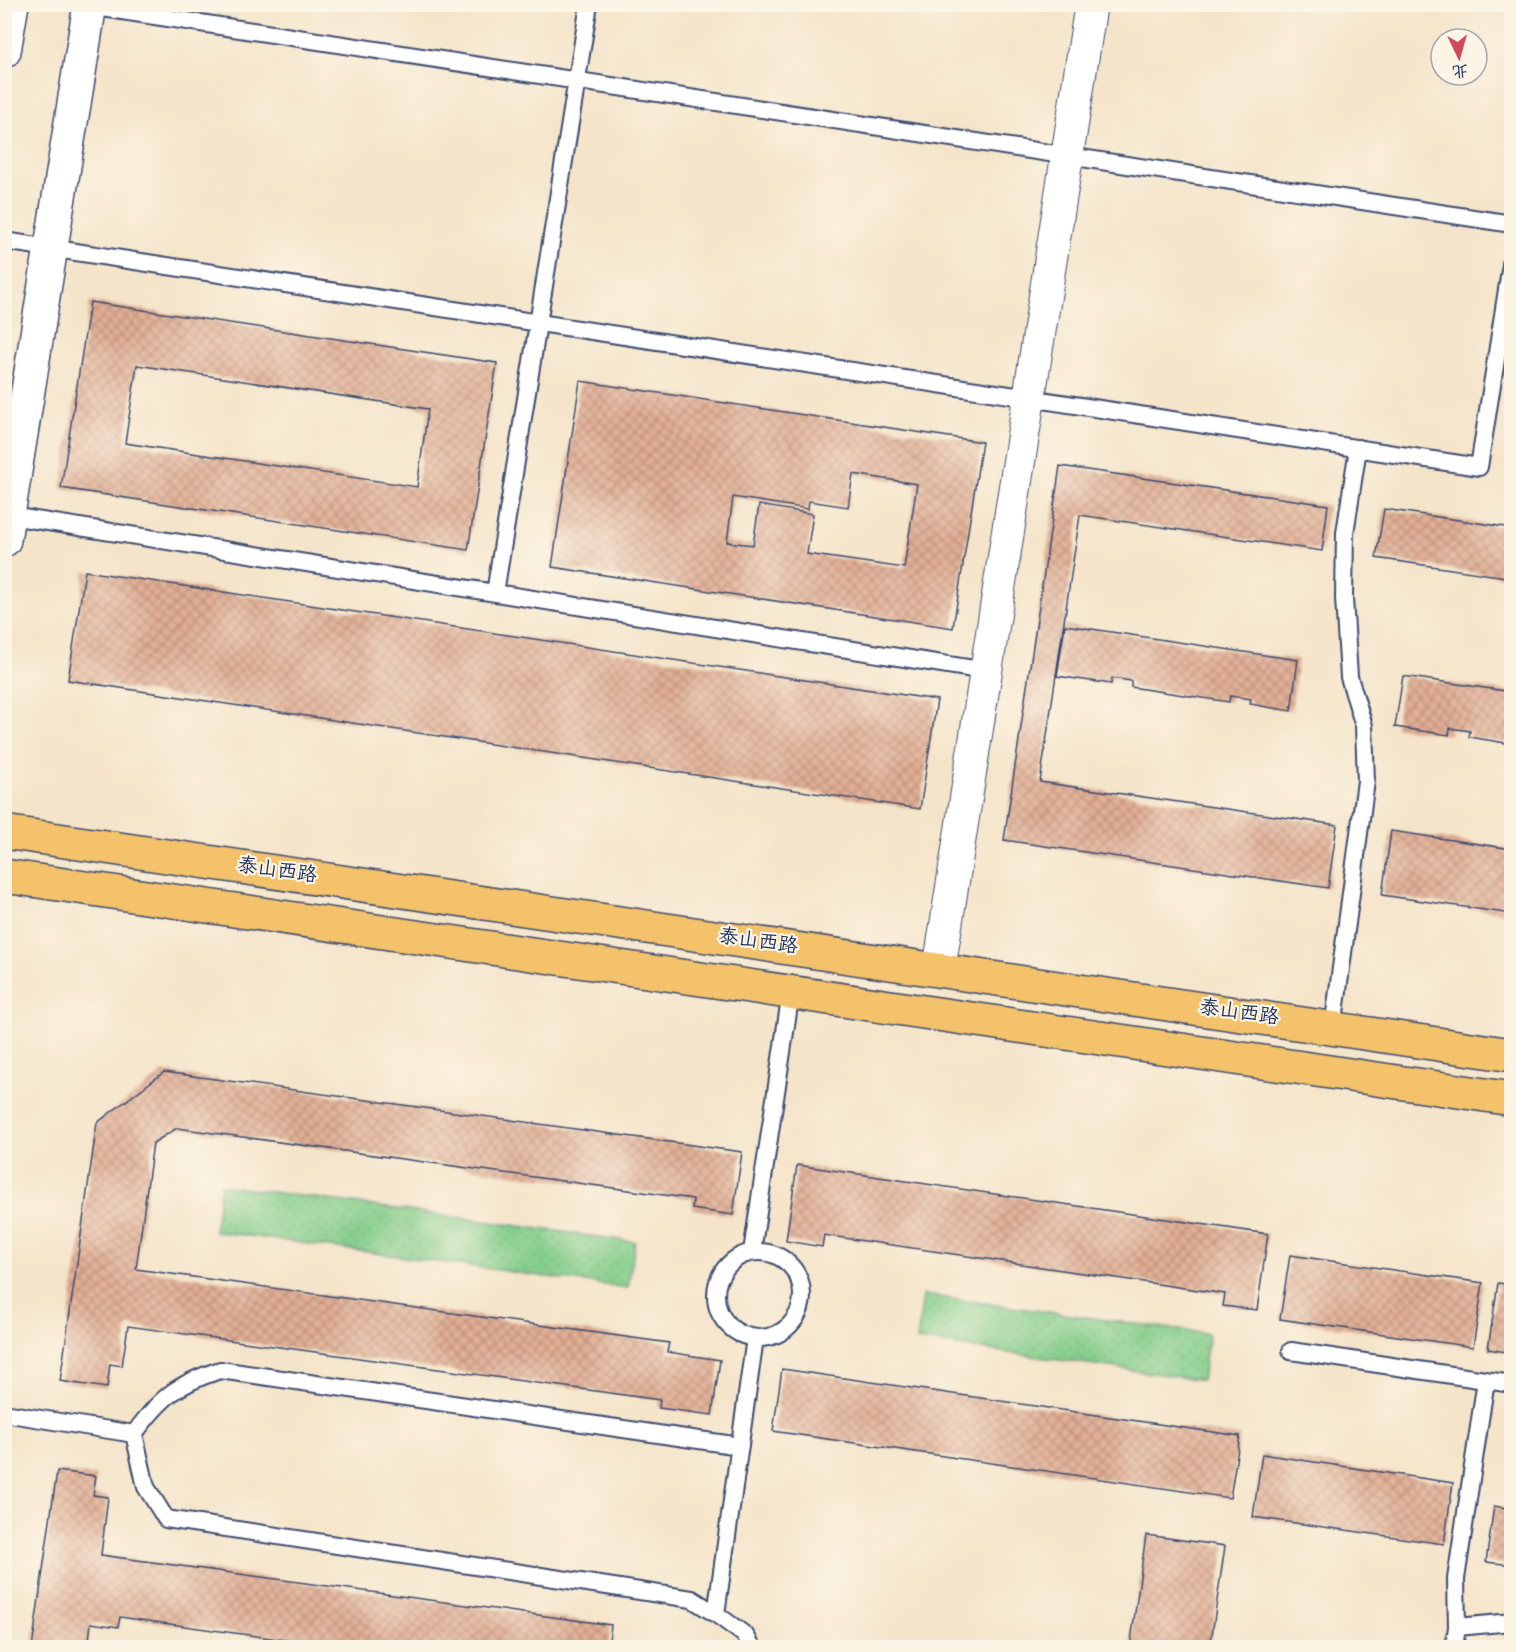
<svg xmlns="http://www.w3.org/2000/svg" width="1516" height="1652" viewBox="0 0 1516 1652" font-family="Dekko,'LXGW WenKai TC',sans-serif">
	<defs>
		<pattern id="grass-dots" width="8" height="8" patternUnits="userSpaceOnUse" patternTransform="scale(1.5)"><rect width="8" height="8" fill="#83cd8a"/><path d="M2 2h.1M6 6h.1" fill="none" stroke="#71b07a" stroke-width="1.8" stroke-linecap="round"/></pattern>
		<pattern id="building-cross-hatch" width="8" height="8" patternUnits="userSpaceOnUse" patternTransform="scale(1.5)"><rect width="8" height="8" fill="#e3af94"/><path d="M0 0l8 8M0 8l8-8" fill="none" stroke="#b78f7c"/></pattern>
	</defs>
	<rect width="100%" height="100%" fill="#fcf5e5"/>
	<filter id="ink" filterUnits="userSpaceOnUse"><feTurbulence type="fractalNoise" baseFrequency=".0167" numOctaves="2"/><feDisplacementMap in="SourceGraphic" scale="12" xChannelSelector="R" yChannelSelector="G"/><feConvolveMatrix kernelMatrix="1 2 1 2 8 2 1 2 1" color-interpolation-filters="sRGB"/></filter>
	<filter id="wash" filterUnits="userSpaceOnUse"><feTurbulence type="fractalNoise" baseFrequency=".008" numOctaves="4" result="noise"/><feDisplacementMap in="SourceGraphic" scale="24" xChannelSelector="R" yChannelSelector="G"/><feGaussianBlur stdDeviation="1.35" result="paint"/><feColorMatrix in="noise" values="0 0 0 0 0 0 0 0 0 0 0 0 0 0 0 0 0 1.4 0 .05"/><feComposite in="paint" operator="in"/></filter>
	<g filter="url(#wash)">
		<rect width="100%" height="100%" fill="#f4e4c9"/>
		<path fill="url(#grass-dots)" stroke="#4f7e74" stroke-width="1.5" d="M 221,1185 L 635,1242 L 628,1288 L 214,1231 Z
			M 923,1295 L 1209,1334 L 1202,1380 L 917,1340 Z"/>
		<g id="blocks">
			<path fill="url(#building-cross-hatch)" fill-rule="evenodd" d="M 90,302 L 497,363 L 468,550 L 61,488 ZM 137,365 L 428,409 L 417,487 L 125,443 Z
				M 580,381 L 982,442 L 953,628 L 552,567 ZM 853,474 L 917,484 L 904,568 L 807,554 L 813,514 L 759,505 L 753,545 L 727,542 L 733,497 L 808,509 L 809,501 L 848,507 Z
				M 1060,466 L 1328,505 L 1322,551 L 1080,515 L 1040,782 L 1337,825 L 1328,888 L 1004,840 Z
				M 1384,509 L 1512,528 L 1512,578 L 1376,558 Z
				M 85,571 L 937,700 L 920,809 L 68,680 Z
				M 1065,625 L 1298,660 L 1291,711 L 1250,704 L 1251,699 L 1230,696 L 1229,702 L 1131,687 L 1131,681 L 1112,678 L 1111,684 L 1057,676 Z
				M 1403,676 L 1512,692 L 1512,744 L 1469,737 L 1470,731 L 1450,728 L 1449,735 L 1395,727 Z
				M 1391,831 L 1512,849 L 1512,914 L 1382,895 Z
				M 164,1072 L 742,1152 L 733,1215 L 692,1209 L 693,1199 L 177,1128 L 153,1143 L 136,1269 L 669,1343 L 667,1352 L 720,1360 L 712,1415 L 659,1408 L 660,1400 L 128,1326 L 122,1366 L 110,1364 L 107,1388 L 60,1381 L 97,1123 Z
				M 797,1165 L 1268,1234 L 1257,1310 L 1223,1306 L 1225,1294 L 824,1235 L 822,1247 L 786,1241 Z
				M 1290,1255 L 1483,1283 L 1473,1347 L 1280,1319 Z
				M 1498,1283 L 1512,1285 L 1512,1353 L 1488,1349 Z
				M 782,1369 L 1240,1436 L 1230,1498 L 773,1431 Z
				M 1262,1454 L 1453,1483 L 1444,1544 L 1253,1517 Z
				M 57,1471 L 96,1476 L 93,1495 L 108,1497 L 101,1555 L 611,1625 L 608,1648 L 342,1648 L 120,1617 L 118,1627 L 91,1623 L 88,1648 L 32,1648 Z
				M 1494,1506 L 1512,1509 L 1512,1565 L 1486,1562 Z
				M 1146,1535 L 1225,1546 L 1210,1648 L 1130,1648 Z"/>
		</g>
	</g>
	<g filter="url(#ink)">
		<use href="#blocks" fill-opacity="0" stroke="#3c4a6e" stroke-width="1.5"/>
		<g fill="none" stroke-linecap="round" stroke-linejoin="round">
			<g stroke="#3c4a6e" stroke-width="20">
				<path id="service" d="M 83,5 L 1512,224
					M 4,241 L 1479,467 L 1512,258
					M 4,515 L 986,671
					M 495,593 L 589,4
					M 1333,1028 L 1366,781 L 1364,726 L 1349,677 L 1344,598 L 1345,533 L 1358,448
					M716 1295a43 43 0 1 1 86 0a43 43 0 1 1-86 0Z
					M 752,1252 L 791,992
					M 1291,1351 L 1512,1384
					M 4,1413 L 134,1434
					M 716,1614 L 692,1599 L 166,1519 L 146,1487 L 134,1434 C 161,1397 177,1384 220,1370 L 740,1446
					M 1457,1627 L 1456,1579 L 1486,1380
					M 753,1648 L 745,1635 L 716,1614 L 755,1338
					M 1454,1648 L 1457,1627 L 1512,1622"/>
			</g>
			<g stroke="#3c4a6e" stroke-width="34">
				<path id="minor" d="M 939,970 L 1091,4"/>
			</g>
			<g stroke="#3c4a6e" stroke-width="36">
				<path id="tertiary" d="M 4,51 L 12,4
					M 4,540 L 90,4"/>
			</g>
			<g stroke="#3c4a6e" stroke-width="36">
				<path id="trunk" d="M 4,832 L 1512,1055
					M 4,876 L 1512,1099"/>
			</g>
			<use href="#service" stroke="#fff" stroke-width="16"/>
			<use href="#minor" stroke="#fff" stroke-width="32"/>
			<use href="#tertiary" stroke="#fff" stroke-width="33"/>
			<use href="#trunk" stroke="#f3c26a" stroke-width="33"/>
		</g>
	</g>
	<g text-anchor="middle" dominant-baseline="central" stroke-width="4.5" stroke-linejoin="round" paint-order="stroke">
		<g font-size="20" fill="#1b2f5e" stroke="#fcf5e5">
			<text transform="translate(277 872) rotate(8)">泰山西路</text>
			<text transform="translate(758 943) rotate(8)">泰山西路</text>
			<text transform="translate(1239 1014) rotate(8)">泰山西路</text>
		</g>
	</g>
	<rect width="1516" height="1652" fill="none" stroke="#fcf5e5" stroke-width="24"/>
	<g transform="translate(1459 57) rotate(175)"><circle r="28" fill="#fcf5e5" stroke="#a2a6af" stroke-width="1.5"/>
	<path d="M0-4.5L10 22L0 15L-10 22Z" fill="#d1495b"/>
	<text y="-9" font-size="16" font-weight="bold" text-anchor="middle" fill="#1b2f5e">北</text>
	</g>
</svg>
